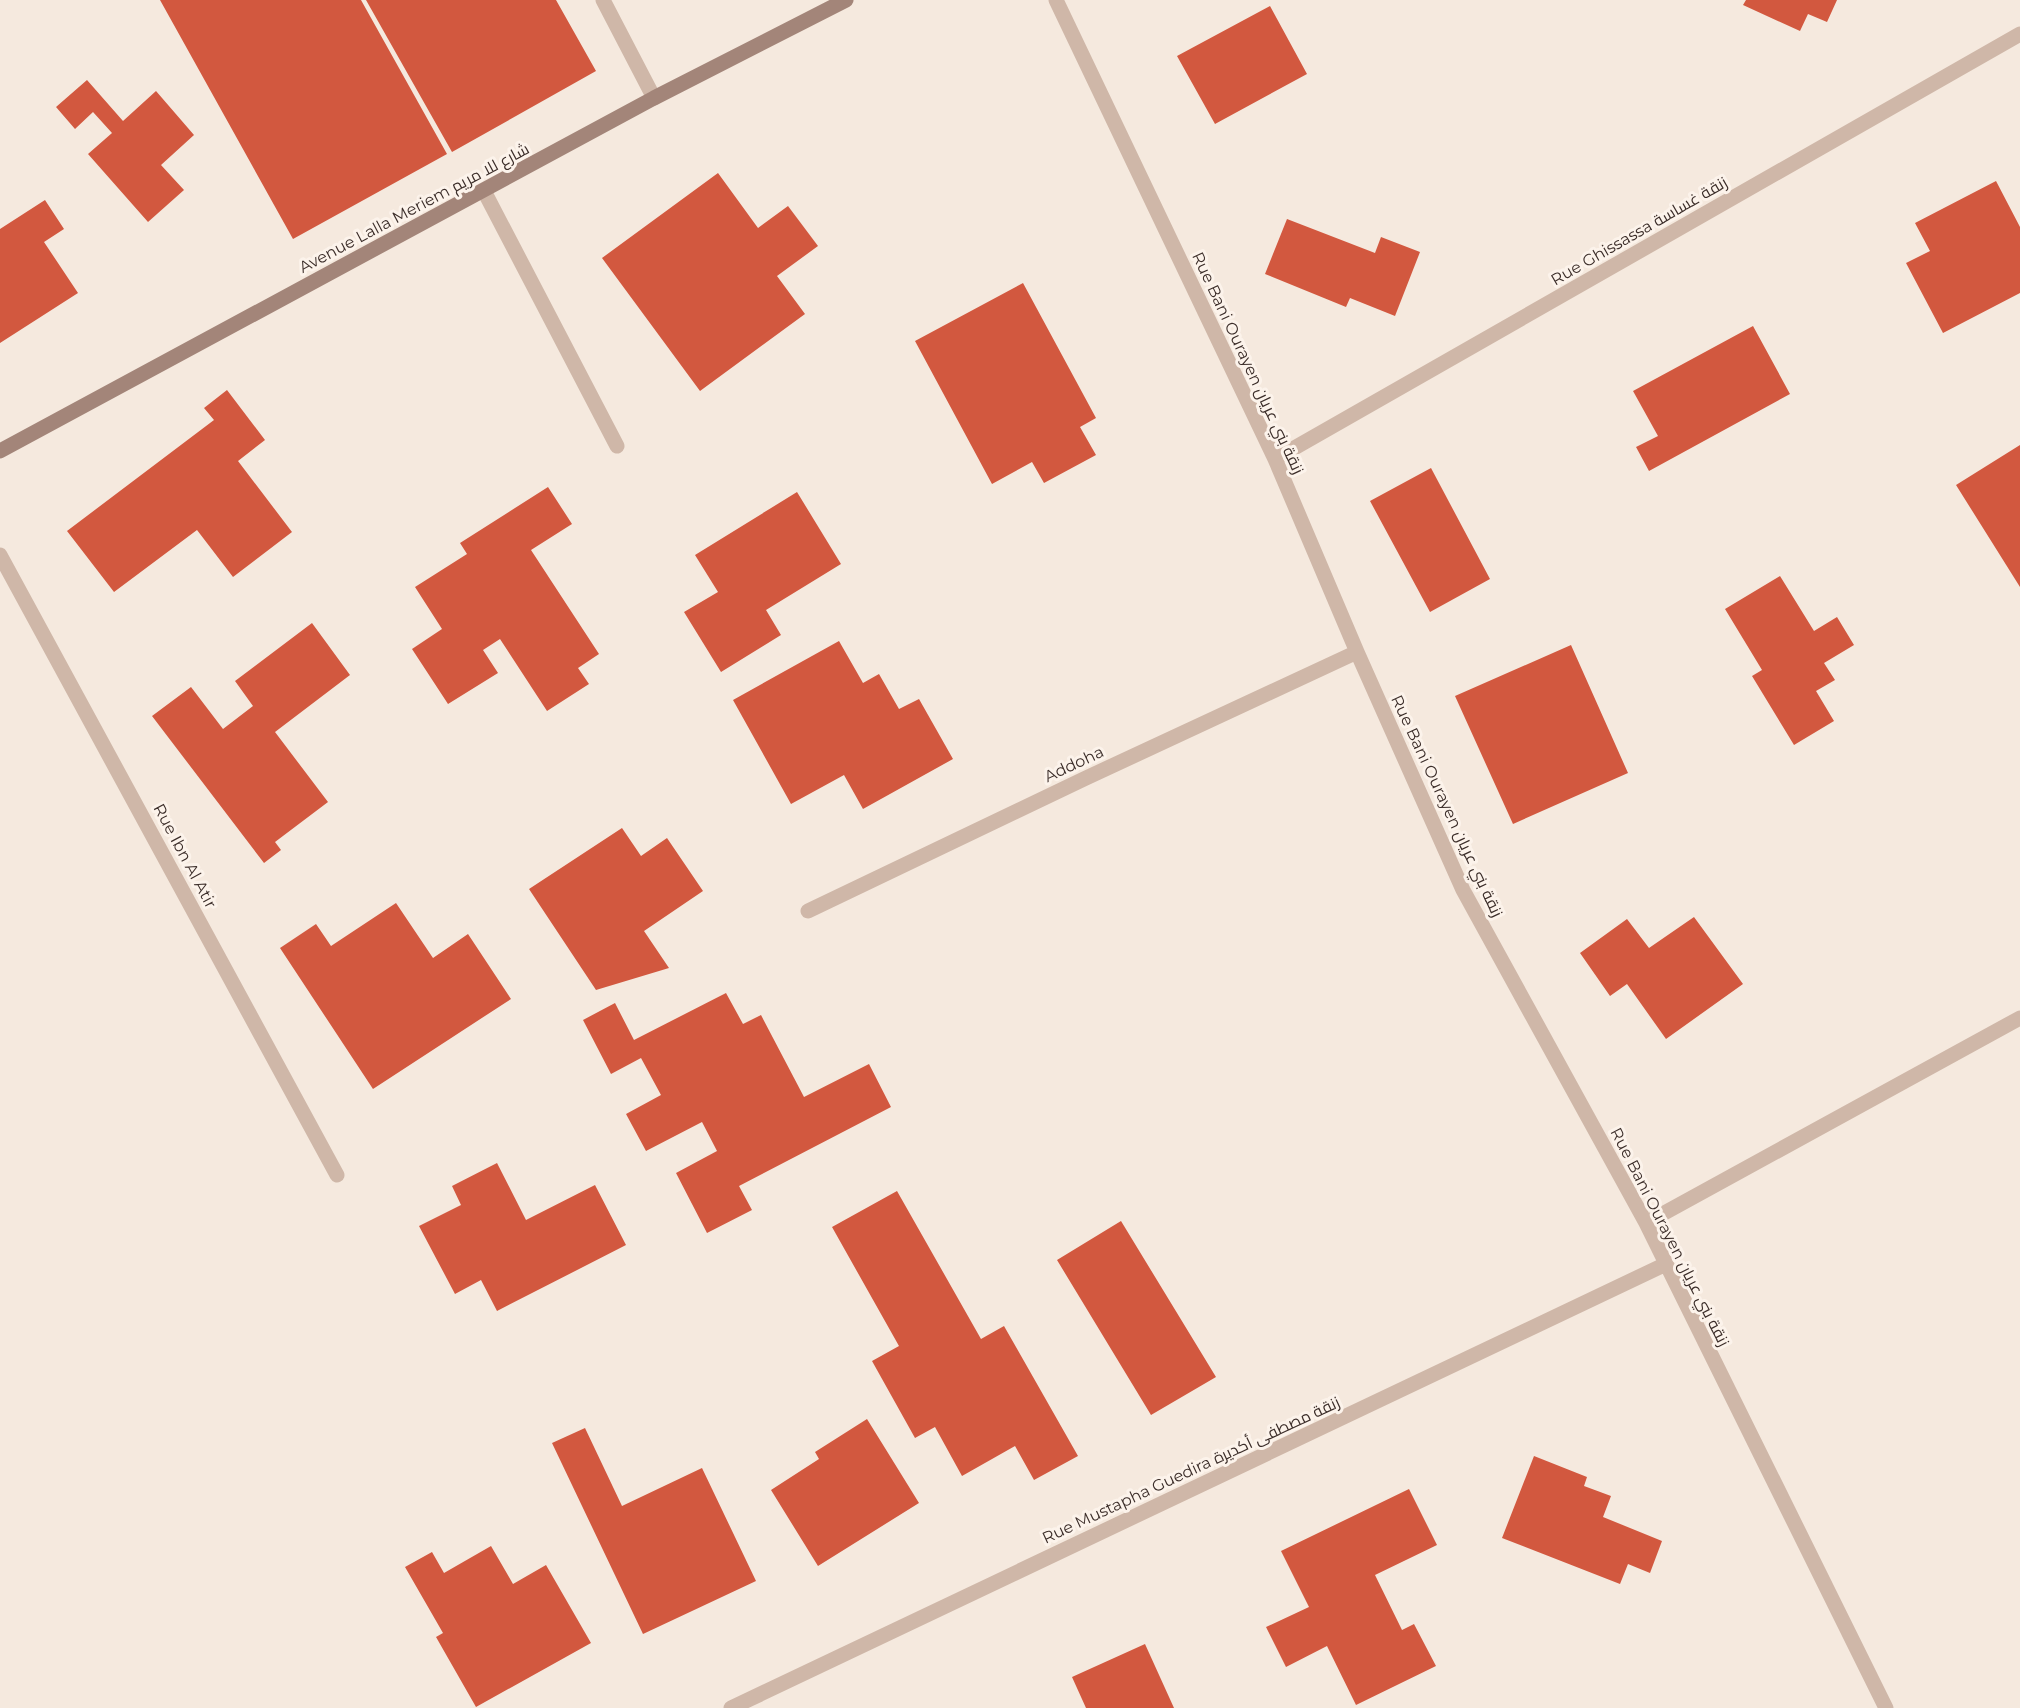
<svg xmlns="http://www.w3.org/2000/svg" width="2020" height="1708" viewBox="0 0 2020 1708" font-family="Montserrat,Cairo,sans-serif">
	<rect width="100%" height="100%" fill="#f5e9de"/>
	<path fill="#d2583f" d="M 160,0 L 361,0 L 447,154 L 293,239 Z
		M 366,0 L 556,0 L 596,71 L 452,152 Z
		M 1746,0 L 1837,0 L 1827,22 L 1808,14 L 1800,31 L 1743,5 Z
		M 1270,6 L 1307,74 L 1215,124 L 1177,56 Z
		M 87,80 L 123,121 L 156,91 L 194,135 L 161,165 L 184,190 L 148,222 L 88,154 L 112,133 L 93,112 L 75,129 L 56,107 Z
		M 718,173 L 758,228 L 788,206 L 818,246 L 777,276 L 805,314 L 700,391 L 602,258 Z
		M 1996,181 L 2020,227 L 2020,293 L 1943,333 L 1906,263 L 1930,251 L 1915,223 Z
		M 45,200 L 64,229 L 44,242 L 78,293 L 0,343 L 0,229 Z
		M 1287,219 L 1375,253 L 1381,237 L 1420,252 L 1395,316 L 1350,298 L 1346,307 L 1265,274 Z
		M 1023,283 L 1096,418 L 1080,427 L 1096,455 L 1044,483 L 1032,462 L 992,484 L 915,341 Z
		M 1753,326 L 1790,394 L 1649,471 L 1636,447 L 1658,436 L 1633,391 Z
		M 227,390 L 265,440 L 238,461 L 292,532 L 233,577 L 197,530 L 114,592 L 67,531 L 214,420 L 204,408 Z
		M 2020,445 L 2020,587 L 1956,485 Z
		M 1431,468 L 1490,579 L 1430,612 L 1370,501 Z
		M 548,487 L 572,524 L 531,550 L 599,654 L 578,668 L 589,684 L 547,711 L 500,639 L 483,650 L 498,673 L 448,704 L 412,649 L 442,629 L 415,587 L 467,554 L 460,543 Z
		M 797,492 L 841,564 L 766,610 L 781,635 L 721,672 L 684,612 L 718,592 L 695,555 Z
		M 1780,576 L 1814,631 L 1837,617 L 1854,645 L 1824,663 L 1835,680 L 1816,691 L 1834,721 L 1794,745 L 1752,676 L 1762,670 L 1725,609 Z
		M 312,623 L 350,675 L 275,732 L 328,802 L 275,842 L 281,850 L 264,863 L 152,716 L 191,687 L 223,729 L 253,706 L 235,681 Z
		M 839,641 L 863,683 L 879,674 L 899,709 L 919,699 L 953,759 L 863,809 L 844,775 L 791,804 L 733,700 Z
		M 1571,645 L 1628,773 L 1513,824 L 1455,696 Z
		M 622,828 L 641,856 L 667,838 L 703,891 L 644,931 L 669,968 L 596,990 L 529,889 Z
		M 396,903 L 433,958 L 468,934 L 511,999 L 373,1089 L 280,948 L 316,924 L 331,946 Z
		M 1694,917 L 1743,984 L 1666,1039 L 1627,984 L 1610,996 L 1580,953 L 1627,919 L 1649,948 Z
		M 726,993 L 743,1024 L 761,1015 L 804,1097 L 869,1064 L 891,1107 L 739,1186 L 752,1210 L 707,1233 L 676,1173 L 717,1151 L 702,1122 L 646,1151 L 626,1114 L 661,1095 L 641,1058 L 611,1074 L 583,1020 L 615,1003 L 634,1040 Z
		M 497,1163 L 526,1220 L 595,1185 L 626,1245 L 497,1311 L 481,1280 L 455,1294 L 419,1226 L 461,1205 L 452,1186 Z
		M 897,1191 L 981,1339 L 1004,1326 L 1078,1456 L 1034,1480 L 1015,1446 L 962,1476 L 935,1427 L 915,1438 L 872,1361 L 899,1346 L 832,1227 Z
		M 1121,1221 L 1216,1377 L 1151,1415 L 1057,1260 Z
		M 867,1419 L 919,1503 L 818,1566 L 771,1490 L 819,1459 L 815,1452 Z
		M 585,1428 L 622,1506 L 702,1468 L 756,1581 L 643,1634 L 552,1443 Z
		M 1534,1456 L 1587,1477 L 1584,1486 L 1611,1496 L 1603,1517 L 1662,1541 L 1650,1573 L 1628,1564 L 1620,1584 L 1502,1538 Z
		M 1409,1489 L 1437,1545 L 1375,1575 L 1402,1630 L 1414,1624 L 1436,1666 L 1356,1705 L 1327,1646 L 1286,1667 L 1266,1627 L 1309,1607 L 1281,1551 Z
		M 491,1546 L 513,1584 L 546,1565 L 591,1643 L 476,1707 L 436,1637 L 443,1633 L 405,1567 L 432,1552 L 444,1573 Z
		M 1145,1644 L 1174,1708 L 1086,1708 L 1072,1677 Z"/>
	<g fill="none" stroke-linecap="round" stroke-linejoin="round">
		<path stroke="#cfb7a8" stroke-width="15" d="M 603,0 L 654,98
			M 1056,0 L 1275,459 L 1357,652 L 1463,890 L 1646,1223 L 1886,1708
			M 484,191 L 617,446
			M 1275,459 L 2020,34
			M 0,555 L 337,1175
			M 808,911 L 1086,778 L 1357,652
			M 1646,1223 L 2020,1018
			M 731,1708 L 1666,1264"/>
		<path stroke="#a38579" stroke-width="15" d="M 0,451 L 654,98 L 846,0"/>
	</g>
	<g text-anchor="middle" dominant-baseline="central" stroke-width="6" stroke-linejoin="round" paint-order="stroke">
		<g font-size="16" fill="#3b2d29" stroke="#fcf3eb">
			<text transform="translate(414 208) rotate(-28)">Avenue Lalla Meriem شارع للا مريم</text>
			<text transform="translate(1639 231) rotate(-30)">Rue Ghissassa زنقة غساسة</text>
			<text transform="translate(1248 363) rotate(65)">Rue Bani Ourayen زنقة بني عريان</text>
			<text transform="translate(1074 764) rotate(-25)">Addoha</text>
			<text transform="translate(1447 806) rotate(65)">Rue Bani Ourayen زنقة بني عريان</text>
			<text transform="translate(185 856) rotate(62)">Rue Ibn Al Atir</text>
			<text transform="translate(1670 1237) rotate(63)">Rue Bani Ourayen زنقة بني عريان</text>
			<text transform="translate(1191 1470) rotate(-25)">Rue Mustapha Guedira زنقة مصطفى أكديرة</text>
		</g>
	</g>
</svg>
